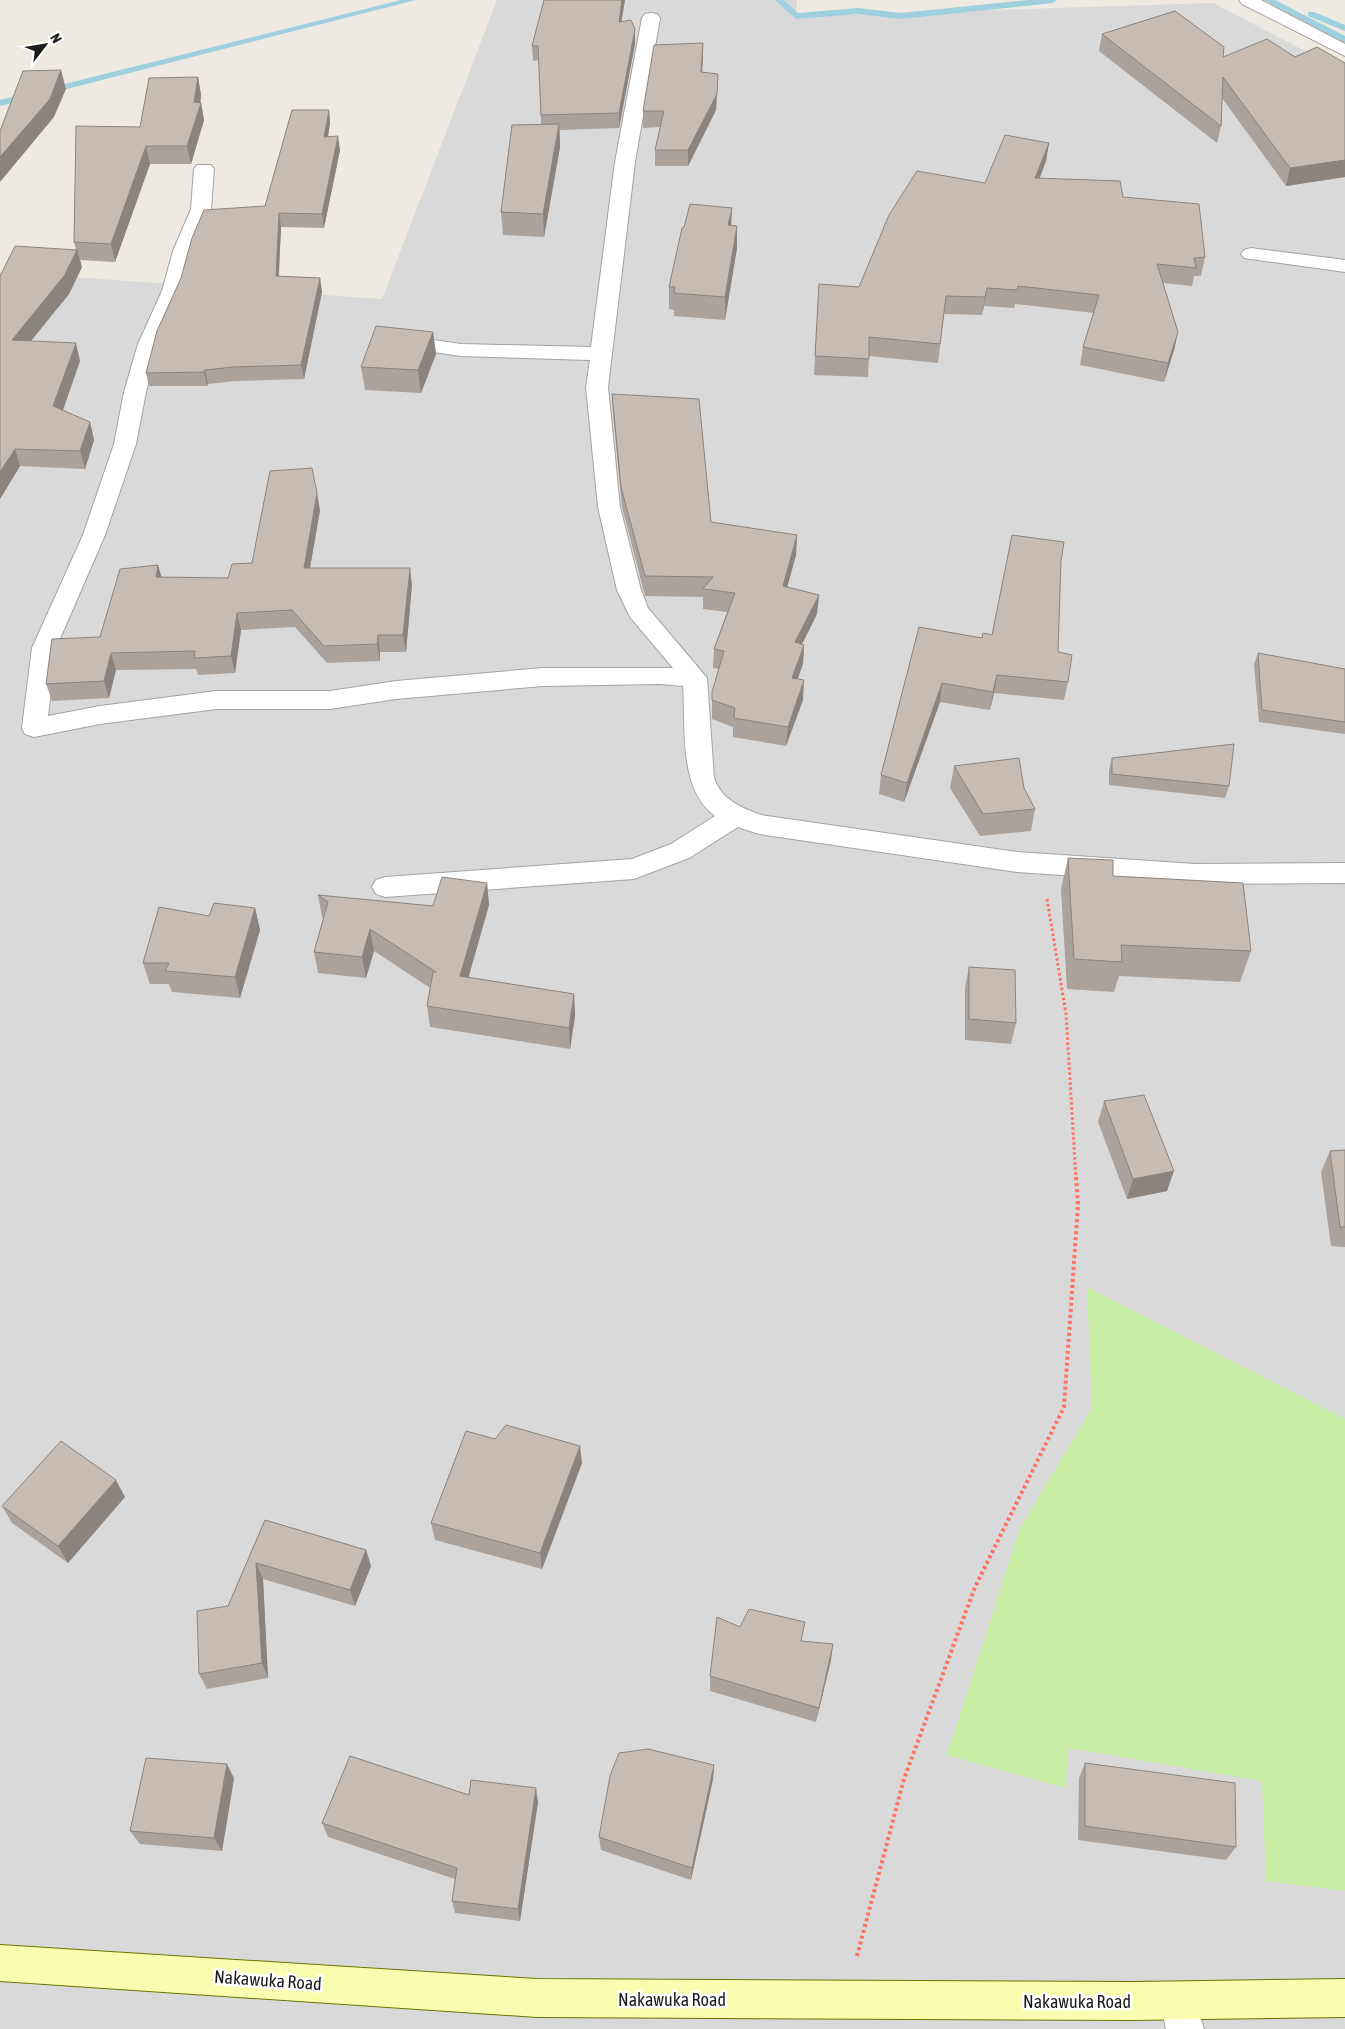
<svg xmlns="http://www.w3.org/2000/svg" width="1345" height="2029" viewBox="0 0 1345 2029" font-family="'Asap Condensed',sans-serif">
	<rect width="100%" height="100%" fill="#eeeae1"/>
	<path fill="#dad9d9" d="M 497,0 L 797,0 L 796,16 L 1213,3 L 1345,72 L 1345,2029 L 0,2029 L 0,272 L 382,299 Z"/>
	<path fill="#c7eca3" d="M 1087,1287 L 1345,1419 L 1345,1891 L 1266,1881 L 1262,1781 L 1069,1748 L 1065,1788 L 947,1755 L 1020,1528 L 1092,1408 Z"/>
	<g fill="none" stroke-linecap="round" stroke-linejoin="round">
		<path fill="#9ed0df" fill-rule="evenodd" d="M 401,0 L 416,0 L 0,106 L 0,100 Z
			M 775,0 L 784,0 L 798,13 L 858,8 L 901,13 L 1028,0 L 1057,0 L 1053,3 L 901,19 L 858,14 L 796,19 Z
			M 1264,0 L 1275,0 L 1345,36 L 1345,43 Z
			M 1308,12 L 1314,12 L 1345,25 L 1345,31 L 1308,16 Z"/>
		<g stroke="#a3a3a3" stroke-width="2">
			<path id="minor" d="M 1239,0 L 1261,0 L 1345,44 L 1345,56 L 1242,4 Z
				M 651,13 L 657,14 L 660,18 L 635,162 L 608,387 L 620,507 L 641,590 L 648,608 L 707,678 L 714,778 C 722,800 740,807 761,815 L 1017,852 L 1195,864 L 1345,863 L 1345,883 L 1195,884 L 1017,872 L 759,834 L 738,827 L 689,858 L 634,879 L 385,897 L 376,894 L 372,887 L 376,880 L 385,877 L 632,859 L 671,844 L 715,816 C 678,789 686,727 683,686 L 660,684 L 543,686 L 396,699 L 330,709 L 216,709 L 100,724 L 34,737 L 25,734 L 22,728 L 32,648 L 83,535 L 114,444 L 124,392 L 138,344 L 162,291 L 173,251 L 191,209 L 194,169 L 197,165 L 211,165 L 214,169 L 211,209 L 193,251 L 182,291 L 158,344 L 146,392 L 136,444 L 105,535 L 56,648 L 48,716 L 100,706 L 216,691 L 330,691 L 396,681 L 543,668 L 673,668 L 630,617 L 617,590 L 598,507 L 586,387 L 590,360 L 461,356 L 413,349 L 406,348 L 403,343 L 406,338 L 413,337 L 461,344 L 591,347 L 615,162 L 642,18 L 645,14 Z
				M 1251,248 L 1345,260 L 1345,272 L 1244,258 L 1241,254 L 1244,250 Z
				M 1179,1982 L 1192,1988 L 1204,2029 L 1166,2029 L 1160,2001 L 1166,1988 Z"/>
		</g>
		<g stroke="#697600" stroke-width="2">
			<path id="secondary" d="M 0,1945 L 537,1979 L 1133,1982 L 1345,1979 L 1345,2017 L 1133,2020 L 537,2017 L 0,1981 Z"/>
		</g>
		<path stroke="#ff7161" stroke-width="3" stroke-dasharray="2.5 2.5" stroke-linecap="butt" d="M 1047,899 L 1066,1014 L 1076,1179"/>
		<path stroke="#ff7161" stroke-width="4" stroke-dasharray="3 3" stroke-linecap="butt" d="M 857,1956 L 904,1779 L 975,1587 L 1064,1407 L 1078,1204 L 1076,1177"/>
		<use href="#minor" fill="#fff" fill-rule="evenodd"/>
		<use href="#secondary" fill="#f9fdb0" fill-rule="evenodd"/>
	</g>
	<path fill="#aaa29b" d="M 544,0 L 625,0 L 621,21 L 635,29 L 635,44 L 619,128 L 560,130 L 560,147 L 544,237 L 503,235 L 501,212 L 541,125 L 539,60 L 533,61 L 532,46 Z
		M 1102,34 L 1223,57 L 1295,57 L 1345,63 L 1345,177 L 1286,186 L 1222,98 L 1221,126 L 1217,143 L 1099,51 Z
		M 703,43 L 702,72 L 718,74 L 716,110 L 688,166 L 655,166 L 655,150 L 660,127 L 643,128 L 643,111 Z
		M 198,77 L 201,95 L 200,103 L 201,103 L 204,120 L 191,164 L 150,164 L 115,262 L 80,260 L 82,267 L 69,294 L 31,341 L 80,361 L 63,410 L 90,422 L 94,440 L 85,469 L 20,466 L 0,499 L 0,276 L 76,250 L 74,242 L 140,127 Z
		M 329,110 L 330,123 L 328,136 L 340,150 L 324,228 L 281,227 L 279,276 L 320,278 L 322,292 L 304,379 L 235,381 L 208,384 L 207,386 L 149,386 L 146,373 L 181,278 L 265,206 Z
		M 1049,143 L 1046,161 L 1039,178 L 1123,197 L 1205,257 L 1201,276 L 1194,276 L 1192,286 L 1163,283 L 1178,332 L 1174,350 L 1164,382 L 1080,365 L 1083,347 L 1094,313 L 1015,304 L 1014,308 L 984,306 L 982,315 L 944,314 L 938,363 L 869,356 L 868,377 L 814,375 L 819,284 L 859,287 L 985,183 Z
		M 732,225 L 737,226 L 737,248 L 725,320 L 674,316 L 674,310 L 669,309 L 669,287 Z
		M 433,332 L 436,354 L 421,393 L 365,390 L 361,367 Z
		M 612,394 L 711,522 L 797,535 L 796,555 L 787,587 L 819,595 L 817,614 L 802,644 L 804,645 L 803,664 L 797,679 L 803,700 L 786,746 L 733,737 L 733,727 L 712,719 L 712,692 L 719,669 L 713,668 L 714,649 L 727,612 L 703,609 L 703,597 L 645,596 L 622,507 L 613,414 Z
		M 320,510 L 310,568 L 412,585 L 406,652 L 380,652 L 380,661 L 327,663 L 295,627 L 241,630 L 235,673 L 198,675 L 196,669 L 116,670 L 109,698 L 52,701 L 46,684 L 100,637 L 158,565 L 161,577 L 228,578 L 252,563 Z
		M 1061,561 L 1058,652 L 1068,682 L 1064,700 L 994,693 L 990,710 L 940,702 L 904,802 L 879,794 L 881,775 L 919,627 L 982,638 L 992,635 Z
		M 1258,653 L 1345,669 L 1345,734 L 1259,722 L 1254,664 Z
		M 1112,758 L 1229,786 L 1225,798 L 1109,785 L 1109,770 Z
		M 954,766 L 1024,788 L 1035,809 L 1031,831 L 980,836 L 950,788 Z
		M 1068,858 L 1113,876 L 1251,951 L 1240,982 L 1119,976 L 1114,992 L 1067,989 L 1061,889 Z
		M 487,883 L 489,905 L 468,977 L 574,994 L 575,1016 L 570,1049 L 430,1027 L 427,1006 L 430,988 L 374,951 L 366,978 L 318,973 L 314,952 L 324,918 L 322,917 L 318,895 L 433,906 Z
		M 255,908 L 260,930 L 240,998 L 172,992 L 169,984 L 150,984 L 143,963 L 209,916 Z
		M 969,967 L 1016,1023 L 1011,1044 L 965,1040 L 965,988 Z
		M 1104,1101 L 1167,1191 L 1127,1199 L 1098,1122 Z
		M 1345,1150 L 1345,1247 L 1331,1246 L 1321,1172 L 1330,1151 Z
		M 582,1463 L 542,1569 L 435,1540 L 431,1523 Z
		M 125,1497 L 68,1563 L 12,1523 L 2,1506 Z
		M 265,1520 L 366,1550 L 371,1566 L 355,1606 L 263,1579 L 268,1678 L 207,1689 L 199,1674 Z
		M 740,1627 L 802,1641 L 831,1660 L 816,1722 L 710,1691 L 710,1676 Z
		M 1085,1763 L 1236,1847 L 1226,1860 L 1078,1840 L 1079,1778 Z
		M 714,1765 L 713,1779 L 691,1880 L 601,1850 L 599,1837 Z
		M 234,1778 L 222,1851 L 140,1844 L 130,1831 Z
		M 469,1795 L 538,1802 L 520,1921 L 455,1913 L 452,1901 L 455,1879 L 328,1837 L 322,1823 Z"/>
	<path fill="#8b847e" d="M 622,0 L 625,0 L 619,36 L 619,22 Z
		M 635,29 L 635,44 L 619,128 L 619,113 Z
		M 703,43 L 703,59 L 701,88 L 701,72 Z
		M 61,70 L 66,89 L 54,117 L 0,182 L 0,157 Z
		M 718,74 L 716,110 L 688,166 L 688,150 Z
		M 198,77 L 201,95 L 200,107 L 201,103 L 204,120 L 191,164 L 187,146 Z
		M 329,110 L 330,123 L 326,150 L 324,137 Z
		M 559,124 L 560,147 L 544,237 L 543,214 Z
		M 338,136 L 340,150 L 324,228 L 322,214 Z
		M 1049,143 L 1046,161 L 1033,196 L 1035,178 Z
		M 146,146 L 150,164 L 115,262 L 111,244 Z
		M 1345,160 L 1345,177 L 1286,186 L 1290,168 Z
		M 732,208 L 731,230 L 728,225 Z
		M 279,213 L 281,227 L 278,289 L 276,276 Z
		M 737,226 L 737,248 L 725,320 L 725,297 Z
		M 77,250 L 82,267 L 69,294 L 17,358 L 12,340 Z
		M 320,278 L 322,292 L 304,379 L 301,365 Z
		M 987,288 L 984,306 L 982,315 L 985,297 Z
		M 433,332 L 436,354 L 421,393 L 418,370 Z
		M 1178,332 L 1174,350 L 1164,382 L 1168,363 Z
		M 76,343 L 80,361 L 58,424 L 53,406 Z
		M 205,370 L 208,384 L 207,386 L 204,372 Z
		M 90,422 L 94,440 L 85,469 L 80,451 Z
		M 15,449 L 20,466 L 0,499 L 0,472 Z
		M 317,493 L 320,510 L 307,585 L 304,568 Z
		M 797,535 L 796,555 L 782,606 L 783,586 Z
		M 158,565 L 163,582 L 156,577 Z
		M 410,568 L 412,585 L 406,652 L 403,635 Z
		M 819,595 L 817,614 L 793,662 L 795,642 Z
		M 237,613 L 241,630 L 235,673 L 231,656 Z
		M 378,635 L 380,652 L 380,661 L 377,644 Z
		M 804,645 L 803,664 L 791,698 L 792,678 Z
		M 111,653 L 116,670 L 109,698 L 104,681 Z
		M 997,675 L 994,693 L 990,710 L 993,692 Z
		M 804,680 L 803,700 L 786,746 L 788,727 Z
		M 942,683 L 940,702 L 904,802 L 907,783 Z
		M 487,883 L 489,905 L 463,997 L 460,976 Z
		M 255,908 L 260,930 L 240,998 L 235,977 Z
		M 370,929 L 374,951 L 366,978 L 362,957 Z
		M 574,994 L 575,1016 L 570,1049 L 569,1028 Z
		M 1174,1171 L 1167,1191 L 1127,1199 L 1133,1179 Z
		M 580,1446 L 582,1463 L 542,1569 L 540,1553 Z
		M 116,1480 L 125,1497 L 68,1563 L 58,1546 Z
		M 366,1550 L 371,1566 L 355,1606 L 350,1590 Z
		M 256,1563 L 263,1579 L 268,1678 L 262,1663 Z
		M 833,1644 L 831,1660 L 816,1722 L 819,1708 Z
		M 227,1764 L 234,1778 L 222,1851 L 214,1838 Z
		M 714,1765 L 713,1779 L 691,1880 L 692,1868 Z
		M 536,1788 L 538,1802 L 520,1921 L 518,1909 Z"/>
	<path fill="#c6bcb4" stroke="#8b847e" d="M 544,0 L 622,0 L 619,22 L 631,20 L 635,29 L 619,113 L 541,115 L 538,46 L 532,46 Z
		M 1175,11 L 1224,47 L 1223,57 L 1267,39 L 1295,57 L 1317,47 L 1345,63 L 1345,160 L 1290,168 L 1223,77 L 1221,126 L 1102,34 Z
		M 703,43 L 701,72 L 718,74 L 717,94 L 688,150 L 655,150 L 664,111 L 643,111 L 654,45 Z
		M 61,70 L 50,99 L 0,157 L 0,131 L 23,71 Z
		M 198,77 L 194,102 L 201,103 L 187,146 L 146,146 L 111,244 L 74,242 L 76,126 L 140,127 L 149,78 Z
		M 292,110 L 329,110 L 324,137 L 338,136 L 322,214 L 279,213 L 276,276 L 320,278 L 301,365 L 233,367 L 205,370 L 204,372 L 146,373 L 157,331 L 181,278 L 192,238 L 204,210 L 265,206 Z
		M 559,124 L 543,214 L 501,212 L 512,125 Z
		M 1005,135 L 1049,143 L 1035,178 L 1120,181 L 1123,197 L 1199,204 L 1205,257 L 1194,258 L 1196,268 L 1157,264 L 1178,332 L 1168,363 L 1083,347 L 1099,295 L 1018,286 L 1017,290 L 987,288 L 985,297 L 946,296 L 940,344 L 869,337 L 869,359 L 815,356 L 819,284 L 859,287 L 889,215 L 917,171 L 985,183 Z
		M 690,204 L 732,208 L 728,225 L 737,226 L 725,297 L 674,293 L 675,287 L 669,287 L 682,228 L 684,227 Z
		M 15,246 L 77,250 L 64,276 L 12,340 L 76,343 L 53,406 L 90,422 L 80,451 L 15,449 L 0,472 L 0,276 Z
		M 376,326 L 433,332 L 418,370 L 361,367 Z
		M 612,394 L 699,399 L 711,522 L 797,535 L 783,586 L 819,595 L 795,642 L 804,645 L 792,678 L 804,680 L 788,727 L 734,718 L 735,708 L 712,700 L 712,692 L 724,651 L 714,649 L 735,593 L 703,589 L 713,577 L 645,576 L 621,487 Z
		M 312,468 L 317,493 L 304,568 L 410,568 L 403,635 L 378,635 L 377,644 L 324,646 L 292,610 L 237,613 L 231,656 L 194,658 L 195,651 L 111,653 L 104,681 L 46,684 L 52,639 L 100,637 L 120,569 L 158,565 L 156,577 L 228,578 L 232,564 L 252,563 L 270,471 Z
		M 1012,535 L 1064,542 L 1061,561 L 1058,652 L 1072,655 L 1068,682 L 997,675 L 993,692 L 942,683 L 907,783 L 881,775 L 919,627 L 982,638 L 983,633 L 992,635 Z
		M 1258,653 L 1345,669 L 1345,722 L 1262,710 Z
		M 1234,744 L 1229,786 L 1112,774 L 1112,758 Z
		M 1019,758 L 1024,788 L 1035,809 L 983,814 L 954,766 Z
		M 1068,858 L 1113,860 L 1113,876 L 1243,883 L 1251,951 L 1121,945 L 1122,962 L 1074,959 Z
		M 442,877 L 487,883 L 460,976 L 574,994 L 569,1028 L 427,1006 L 433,972 L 436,972 L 370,929 L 362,957 L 314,952 L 328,902 L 318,895 L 433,906 Z
		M 214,903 L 255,908 L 235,977 L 165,971 L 169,963 L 143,963 L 159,907 L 209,916 Z
		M 969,967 L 1015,970 L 1016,1023 L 969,1019 Z
		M 1144,1095 L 1174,1171 L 1133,1179 L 1104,1101 Z
		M 1345,1150 L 1345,1227 L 1340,1227 L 1330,1151 Z
		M 506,1425 L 580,1446 L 540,1553 L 431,1523 L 466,1431 L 495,1439 Z
		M 61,1441 L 116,1480 L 58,1546 L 2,1506 Z
		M 265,1520 L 366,1550 L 350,1590 L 256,1563 L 262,1663 L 199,1674 L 197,1611 L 228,1606 Z
		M 749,1609 L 805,1622 L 801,1641 L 833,1644 L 819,1708 L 710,1676 L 717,1617 L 740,1627 Z
		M 648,1749 L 714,1765 L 692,1868 L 599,1837 L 610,1776 L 619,1753 Z
		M 350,1756 L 469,1795 L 471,1780 L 536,1788 L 518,1909 L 452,1901 L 457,1868 L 322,1823 Z
		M 146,1758 L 227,1764 L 214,1838 L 130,1831 Z
		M 1085,1763 L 1235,1783 L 1236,1847 L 1085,1826 Z"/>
	<g text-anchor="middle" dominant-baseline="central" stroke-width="5" stroke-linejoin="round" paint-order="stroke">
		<g font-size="18" fill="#1c1c1c" stroke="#fff">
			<text transform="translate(268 1980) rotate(4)">Nakawuka Road</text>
			<text x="672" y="1999">Nakawuka Road</text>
			<text x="1077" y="2001">Nakawuka Road</text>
		</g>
	</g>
	<g transform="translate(45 45) rotate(59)" stroke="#ffffff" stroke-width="4" paint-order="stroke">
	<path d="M0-4L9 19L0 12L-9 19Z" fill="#1c1c1c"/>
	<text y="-8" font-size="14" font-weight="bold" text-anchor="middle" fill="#1c1c1c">N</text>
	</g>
</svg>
